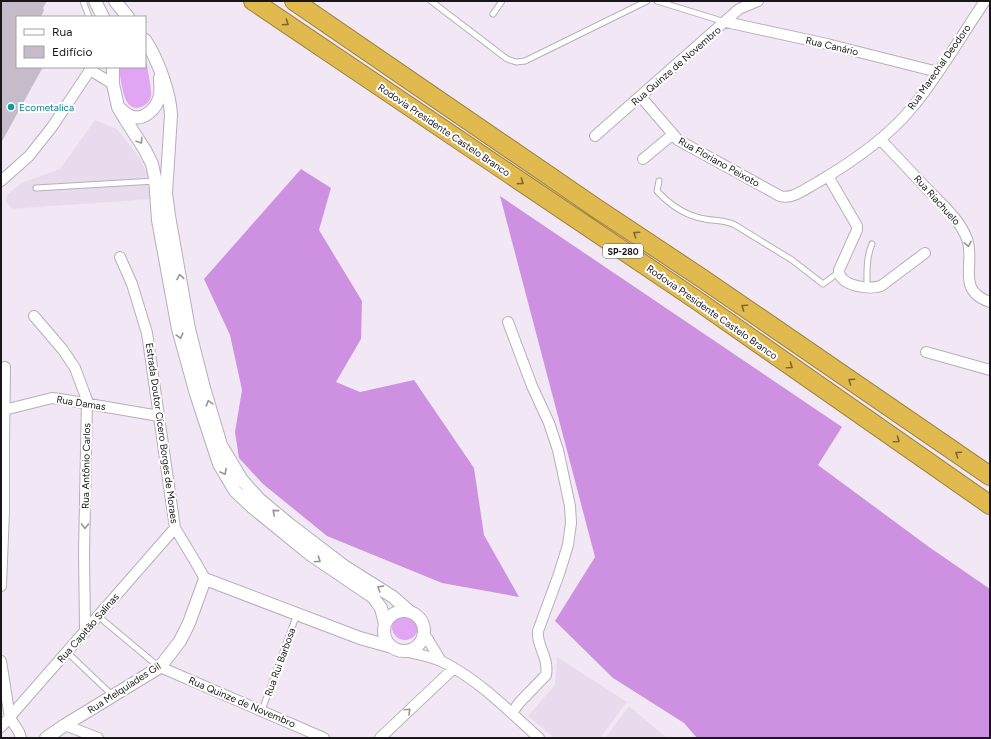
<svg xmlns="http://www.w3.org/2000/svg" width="991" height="739" viewBox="0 0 991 739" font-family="Figtree,sans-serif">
	<rect width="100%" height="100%" fill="#f2e8f5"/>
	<path fill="#e9dbee" d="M 95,120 L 117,129 L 139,157 L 147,174 L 150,199 L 12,209 L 6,202 L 7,195 L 21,183 L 60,169 Z
		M 557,657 L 627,702 L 600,738 L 554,738 L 528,716 L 555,685 Z
		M 629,706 L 667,738 L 605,738 Z"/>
	<path fill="#e0a5f3" d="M 145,61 L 147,65 C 148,73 152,89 151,96 C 150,101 146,105 141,107 C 122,114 121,78 119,67 L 145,67 Z
		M392 627a13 13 0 1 1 26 0a13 13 0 1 1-26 0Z"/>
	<path fill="#ce91e1" d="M 301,169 L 331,188 L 319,230 L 362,301 L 361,339 L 336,382 L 360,392 L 414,380 L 474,468 L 484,535 L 519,597 L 442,583 L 327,536 L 263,484 L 239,458 L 235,432 L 242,390 L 230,335 L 204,279 Z
		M 500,196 L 842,427 L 818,465 L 929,547 L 990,589 L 990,738 L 697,738 L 684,723 L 613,678 L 555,621 L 595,557 Z"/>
	<path fill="#c6bcc9" d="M 3,1 L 47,1 L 43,8 L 44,10 L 41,17 L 17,17 L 17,67 L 43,67 L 1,143 L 1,4 Z"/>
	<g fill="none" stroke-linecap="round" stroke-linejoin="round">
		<g stroke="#b7aeba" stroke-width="7">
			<path id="service" d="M 83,1 L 89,17
				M 431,1 L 507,59 L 516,62 L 525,61 L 647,1
				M 657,1 L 725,22
				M 493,14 L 502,1
				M 659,181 L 657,191 C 670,205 686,216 705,219 C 716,221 725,220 735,225 L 792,260 L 823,284 L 839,272
				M 36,188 L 155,181
				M 867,288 C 867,273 866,258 872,244
				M 98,616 L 159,667
				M 67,652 L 112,695
				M 262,710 L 297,614"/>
		</g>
		<g stroke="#b7aeba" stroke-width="12">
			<path id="minor" d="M 726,22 L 827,44 L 938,72
				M 90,70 L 113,84
				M 641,97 L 678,140 L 780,196 C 793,200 806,188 818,182 C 852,162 886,139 911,109 C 938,77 961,36 985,1
				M 595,136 L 739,9 L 758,1
				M 881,140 C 897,157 913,174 929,191 C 943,205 960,220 967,239 C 976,263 955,290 990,302
				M 643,159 L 672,135
				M 828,176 L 857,226 L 857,230 L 839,270 C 838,286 869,290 881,286 L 925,253
				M 1,181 L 29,156 L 52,127 L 92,67
				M 120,257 L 132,284 L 147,333 L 175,528 L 196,563 L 205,579
				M 34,316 L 63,350 L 75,368 L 87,400 L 84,553 L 85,632
				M 508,322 L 532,386 L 549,423 L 558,450 L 570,506 L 571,523 L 568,545 L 559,574 L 538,631 C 536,646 549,656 546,675 L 519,703 L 512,713
				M 926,352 L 990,370
				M 4,410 L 52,398 L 60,399 L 159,416
				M 1,586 L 4,511 L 4,443 L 5,367
				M 422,637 L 427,638 L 441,661
				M 404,651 C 417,654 431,656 443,662 C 479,680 509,711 539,738
				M 1,661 L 10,718 L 19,732 L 21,738
				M 160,667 L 324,738
				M 65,725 L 98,738
				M 1,727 L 175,528
				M 380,738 L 454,668"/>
		</g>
		<g stroke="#b7aeba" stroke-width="14">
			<path id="tertiary" d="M 95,1 L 103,17
				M 115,1 L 128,17
				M 145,40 C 158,59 170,93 171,115 L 166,193 L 169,216 L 189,329 L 204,388 L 221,445 L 242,480 L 259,499 L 289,524 L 344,566 L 393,597 L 410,612
				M 113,67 L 113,84 L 118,107 L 125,119 L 145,150 L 152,164 L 155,178 L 158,220 L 178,329 L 196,394 L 219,464 L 235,491 L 252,507 L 311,555 L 373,597 L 381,608 L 385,624
				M 119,108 C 122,110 126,114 130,116 C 144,122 157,108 160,95 C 161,89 160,84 160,78
				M384 631a20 20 0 1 1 40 0a20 20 0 1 1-40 0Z
				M 46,738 L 65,725 L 160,667 L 180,641 L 189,623 L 205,579 L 360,638 L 392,647"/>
		</g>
		<g stroke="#9a813c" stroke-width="20">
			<path id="motorway" d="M 253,1 L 695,299 L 990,505
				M 294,1 L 596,208 L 703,279 L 990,476"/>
		</g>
		<use href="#service" stroke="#fff" stroke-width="5"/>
		<use href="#minor" stroke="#fff" stroke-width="10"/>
		<use href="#tertiary" stroke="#fff" stroke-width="12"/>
		<use href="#motorway" stroke="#e0ba4e" stroke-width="18"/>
	</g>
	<defs><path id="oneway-chevron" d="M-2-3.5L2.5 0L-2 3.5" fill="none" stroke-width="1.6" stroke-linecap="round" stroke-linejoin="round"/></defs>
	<g stroke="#7c6834">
		<use href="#oneway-chevron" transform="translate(286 23) rotate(34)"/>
		<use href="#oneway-chevron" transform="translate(521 182) rotate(34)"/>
		<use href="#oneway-chevron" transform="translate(636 234) rotate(-146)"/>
		<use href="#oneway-chevron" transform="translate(744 307) rotate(-145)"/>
		<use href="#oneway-chevron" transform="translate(790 366) rotate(35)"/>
		<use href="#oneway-chevron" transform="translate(851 381) rotate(-145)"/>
		<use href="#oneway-chevron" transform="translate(897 440) rotate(35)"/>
		<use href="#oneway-chevron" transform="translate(958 454) rotate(-146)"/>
	</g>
	<g stroke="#989698">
		<use href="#oneway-chevron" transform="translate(140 141) rotate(56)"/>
		<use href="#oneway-chevron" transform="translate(968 244) rotate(78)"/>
		<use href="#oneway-chevron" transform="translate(180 277) rotate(-99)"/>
		<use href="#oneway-chevron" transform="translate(180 336) rotate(75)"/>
		<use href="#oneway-chevron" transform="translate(209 403) rotate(-107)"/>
		<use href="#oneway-chevron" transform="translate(224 472) rotate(61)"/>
		<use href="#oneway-chevron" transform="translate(275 512) rotate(-140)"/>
		<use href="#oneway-chevron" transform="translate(85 526) rotate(91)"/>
		<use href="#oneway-chevron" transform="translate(318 560) rotate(34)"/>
		<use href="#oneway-chevron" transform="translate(380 588) rotate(-148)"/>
		<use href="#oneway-chevron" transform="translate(408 711) rotate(-43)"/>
	</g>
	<circle fill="#0f9aa8" stroke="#fff" stroke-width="1.5" cx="11" cy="107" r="4"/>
	<g text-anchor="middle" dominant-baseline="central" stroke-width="4" stroke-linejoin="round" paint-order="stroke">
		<rect fill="#fff" stroke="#5e5c5f" stroke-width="1" x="603" y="244" width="40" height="14" rx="3"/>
		<g font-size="9" font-weight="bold" fill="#19161a">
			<text x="623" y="251">SP-280</text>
		</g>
		<g font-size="10" fill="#19161a" stroke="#fff">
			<text transform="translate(832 46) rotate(13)">Rua Canário</text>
			<text transform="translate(676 66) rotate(-41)">Rua Quinze de Novembro</text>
			<text transform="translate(939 67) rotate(-55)">Rua Marechal Deodoro</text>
			<text transform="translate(444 130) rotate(34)">Rodovia Presidente Castelo Branco</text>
			<text transform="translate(719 162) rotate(29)">Rua Floriano Peixoto</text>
			<text transform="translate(937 200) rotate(48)">Rua Riachuelo</text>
			<text transform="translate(712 312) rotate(35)">Rodovia Presidente Castelo Branco</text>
			<text transform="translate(81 403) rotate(9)">Rua Damas</text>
			<text transform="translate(162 433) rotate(82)">Estrada Doutor Cícero Borges de Moraes</text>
			<text transform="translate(86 466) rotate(-89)">Rua Antônio Carlos</text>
			<text transform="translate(88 628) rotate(-49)">Rua Capitão Salinas</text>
			<text transform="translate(280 662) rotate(-70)">Rua Rui Barbosa</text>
			<text transform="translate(124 688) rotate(-33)">Rua Melquíades Gil</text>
			<text transform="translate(242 702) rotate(23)">Rua Quinze de Novembro</text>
		</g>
		<g font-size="10" fill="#0d838f" stroke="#fff" text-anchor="start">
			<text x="19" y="107">Ecometalica</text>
		</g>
	</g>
	<rect width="991" height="739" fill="none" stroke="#19161a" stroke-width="4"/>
	<rect x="16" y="16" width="130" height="52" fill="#ffffff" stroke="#a3a2a3"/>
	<rect x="24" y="29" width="20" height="6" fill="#ffffff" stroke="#a3a2a3"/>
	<text x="52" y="36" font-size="12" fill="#19161a">Rua</text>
	<rect x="24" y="46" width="20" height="12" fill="#c6bcc9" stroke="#a3a2a3"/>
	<text x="52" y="56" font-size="12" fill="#19161a">Edifício</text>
</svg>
